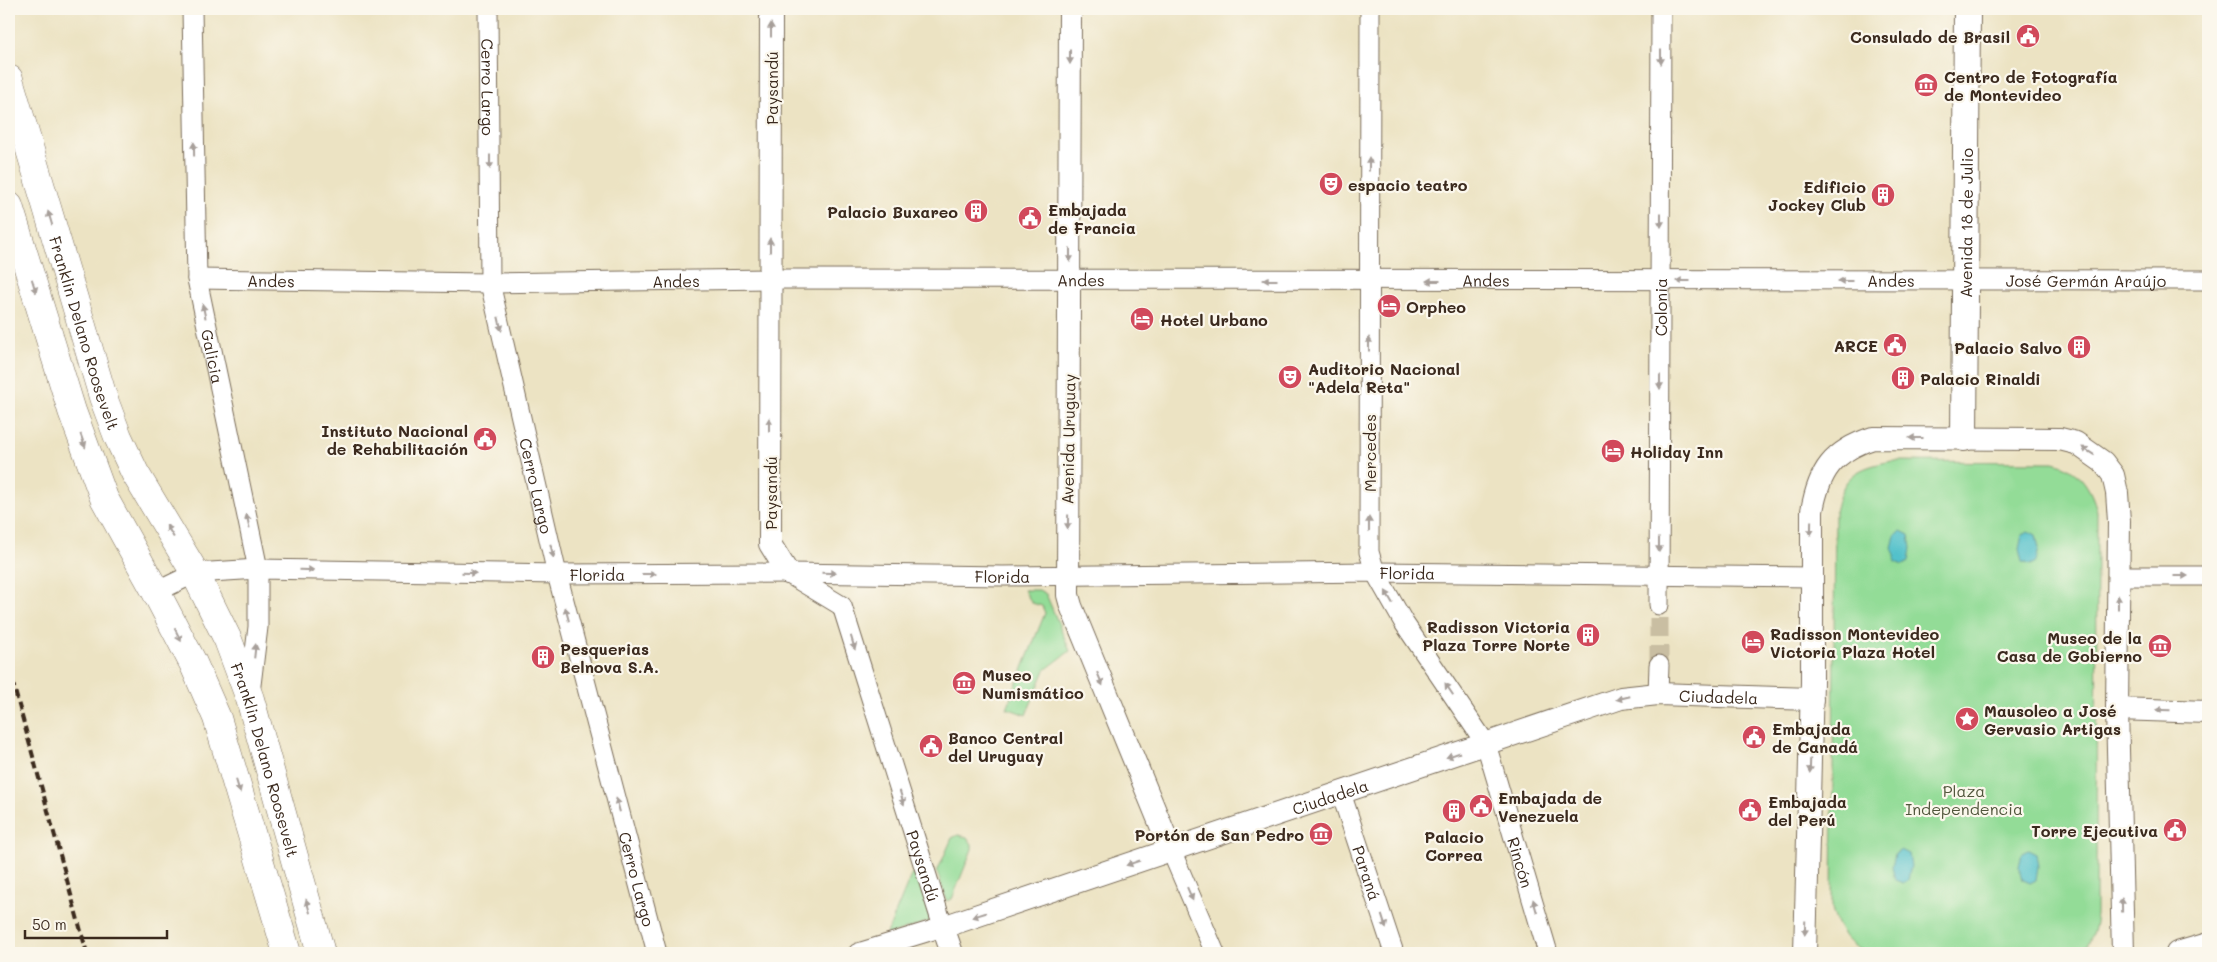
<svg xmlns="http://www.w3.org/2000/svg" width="2217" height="962" viewBox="0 0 2217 962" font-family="Mali,sans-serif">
	<rect width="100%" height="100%" fill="#fbf7ec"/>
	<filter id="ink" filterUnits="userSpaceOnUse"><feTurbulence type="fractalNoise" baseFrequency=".02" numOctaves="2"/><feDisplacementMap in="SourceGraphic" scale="10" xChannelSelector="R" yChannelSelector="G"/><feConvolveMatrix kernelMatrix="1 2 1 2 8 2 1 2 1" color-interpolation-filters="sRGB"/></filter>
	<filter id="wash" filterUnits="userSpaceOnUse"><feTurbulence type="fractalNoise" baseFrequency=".0096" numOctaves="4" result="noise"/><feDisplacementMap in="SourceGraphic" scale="20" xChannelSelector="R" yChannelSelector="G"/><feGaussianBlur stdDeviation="1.12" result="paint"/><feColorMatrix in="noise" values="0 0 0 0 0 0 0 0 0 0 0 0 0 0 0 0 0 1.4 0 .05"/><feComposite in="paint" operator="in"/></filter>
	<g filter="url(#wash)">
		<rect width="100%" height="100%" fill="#ece3c3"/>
		<path fill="#93dc97" stroke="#67835a" d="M 1892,461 L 2054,462 C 2078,468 2091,487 2097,511 L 2096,915 C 2094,931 2092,943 2079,953 L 1867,953 C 1847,944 1837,930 1832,908 L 1835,512 C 1843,475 1856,468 1892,461 Z
			M 1024,590 L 1039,590 L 1046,594 L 1070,651 L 1045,670 L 1026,715 L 1007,708 L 1045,613 L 1042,606 L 1032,603 Z
			M 958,835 L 967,837 L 972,844 L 972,849 L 952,899 L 947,901 L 937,872 L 952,838 Z
			M 917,871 L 931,918 L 930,921 L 886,936 L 912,873 Z"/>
		<path fill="#53c1cb" stroke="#477674" d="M 1901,531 L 1909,535 L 1911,548 L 1909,562 L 1903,565 L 1895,562 L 1895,555 L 1892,548 L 1895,535 Z
			M 2028,531 L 2036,535 L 2039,548 L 2036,562 L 2030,565 L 2022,562 L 2019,549 L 2022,535 Z
			M 1901,850 L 1909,854 L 1911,866 L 1908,880 L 1903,883 L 1895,880 L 1892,867 L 1895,854 Z
			M 2028,850 L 2036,854 L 2038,866 L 2036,880 L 2030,883 L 2022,880 L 2019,867 L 2022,853 Z"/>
	</g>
	<g filter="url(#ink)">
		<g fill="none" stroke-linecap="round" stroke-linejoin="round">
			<path stroke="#c9bea2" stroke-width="19" stroke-dasharray="19 9" stroke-linecap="butt" d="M 1659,665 L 1659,605"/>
			<g stroke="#796b58" stroke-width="21">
				<g id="minor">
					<path id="s1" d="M 192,9 L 197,279 L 258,569 L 258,627 L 250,693"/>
					<path id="s2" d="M 488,9 L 490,283 L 557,574 L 657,953"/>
					<path id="s3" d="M 1370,9 L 1369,552 L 1375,572 L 1404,623 L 1486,744 L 1548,953"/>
					<path id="s4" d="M 197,279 L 490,283 L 769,279 L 2208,280"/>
					<path id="s5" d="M 789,574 L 842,606 L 943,927 L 858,953"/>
					<path d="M 2118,576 L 2208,576"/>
					<path id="s6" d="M 156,592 L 195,573 L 258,569 L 557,574 L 788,573 L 1003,576 L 1375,572 L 1811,577"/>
					<path id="s7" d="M 1659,605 L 1661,9"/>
					<path d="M 1658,694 L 1659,665"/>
					<path id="s8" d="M 1341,793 L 1394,953"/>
					<path d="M 1171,850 L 1215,953"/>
				</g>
			</g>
			<g stroke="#796b58" stroke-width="24">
				<g id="tertiary">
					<path d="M 771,9 L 770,544 L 788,573"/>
					<path d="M 1070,9 L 1068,595 L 1071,606 L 1171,850"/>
					<path d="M 2117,709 L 2208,712"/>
					<path id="s9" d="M 952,953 L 943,927 L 1621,698 L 1658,694 L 1812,699"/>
					<path d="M 1805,953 L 1812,682 L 1812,511 C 1819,471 1833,451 1873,438 L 2060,439 L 2076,443 L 2103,462 L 2113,475 L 2117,493 L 2119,521 L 2117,709 L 2123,953"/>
					<path d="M 2177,953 L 2208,944"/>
				</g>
			</g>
			<g stroke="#796b58" stroke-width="28">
				<g id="secondary">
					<path id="s10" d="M 1964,438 L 1967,9"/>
				</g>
			</g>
			<g stroke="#796b58" stroke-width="29">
				<g id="primary">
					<path id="s11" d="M 9,79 L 103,397 L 118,437 L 135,473 L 195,573 L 228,640 L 250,699 L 321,953"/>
					<path d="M 9,206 L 72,411 L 104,498 L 156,592 L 193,663 L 217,718 L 287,953"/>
				</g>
			</g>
			<use href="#minor" stroke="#fff" stroke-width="19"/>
			<use href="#tertiary" stroke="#fff" stroke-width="22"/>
			<use href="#secondary" stroke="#fff" stroke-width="26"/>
			<use href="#primary" stroke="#fff" stroke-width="28"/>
			<path stroke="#3b2a1e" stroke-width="4" stroke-dasharray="8 4" stroke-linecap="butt" d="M 9,669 L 87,953"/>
		</g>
		<defs><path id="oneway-solid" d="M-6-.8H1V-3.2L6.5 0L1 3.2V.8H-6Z" transform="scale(1.25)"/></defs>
		<g fill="#a79f9a">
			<use href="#oneway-solid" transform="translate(771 30) rotate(-90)"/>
			<use href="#oneway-solid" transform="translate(1070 57) rotate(90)"/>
			<use href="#oneway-solid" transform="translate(1661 57) rotate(90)"/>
			<use href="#oneway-solid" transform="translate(194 149) rotate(-91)"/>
			<use href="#oneway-solid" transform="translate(490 162) rotate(90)"/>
			<use href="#oneway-solid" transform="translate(1369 164) rotate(-90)"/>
			<use href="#oneway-solid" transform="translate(50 218) rotate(-107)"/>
			<use href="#oneway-solid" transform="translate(1661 220) rotate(90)"/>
			<use href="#oneway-solid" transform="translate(770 245) rotate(-90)"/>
			<use href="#oneway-solid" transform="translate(1070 255) rotate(90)"/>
			<use href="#oneway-solid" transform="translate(1270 280) rotate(-180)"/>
			<use href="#oneway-solid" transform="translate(1433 281) rotate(180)"/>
			<use href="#oneway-solid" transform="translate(1683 281) rotate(-180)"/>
			<use href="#oneway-solid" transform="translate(1845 281) rotate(-180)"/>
			<use href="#oneway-solid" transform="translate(34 286) rotate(73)"/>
			<use href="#oneway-solid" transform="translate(204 311) rotate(-102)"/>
			<use href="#oneway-solid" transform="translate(500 324) rotate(77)"/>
			<use href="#oneway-solid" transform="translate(1369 344) rotate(-90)"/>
			<use href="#oneway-solid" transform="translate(1660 382) rotate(90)"/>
			<use href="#oneway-solid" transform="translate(769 425) rotate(-90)"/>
			<use href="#oneway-solid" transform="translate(1916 438) rotate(180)"/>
			<use href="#oneway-solid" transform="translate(83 441) rotate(70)"/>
			<use href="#oneway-solid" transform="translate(2088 451) rotate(-147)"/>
			<use href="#oneway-solid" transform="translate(248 521) rotate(-102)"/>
			<use href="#oneway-solid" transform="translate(1068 522) rotate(91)"/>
			<use href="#oneway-solid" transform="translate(1369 524) rotate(-90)"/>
			<use href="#oneway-solid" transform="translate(1811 528) rotate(91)"/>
			<use href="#oneway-solid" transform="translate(170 531) rotate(-121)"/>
			<use href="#oneway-solid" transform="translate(1659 545) rotate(90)"/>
			<use href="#oneway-solid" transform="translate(552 551) rotate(77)"/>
			<use href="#oneway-solid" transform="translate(307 570) rotate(1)"/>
			<use href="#oneway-solid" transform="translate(469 573) rotate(1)"/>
			<use href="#oneway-solid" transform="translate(829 573) rotate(1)"/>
			<use href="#oneway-solid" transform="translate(649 574)"/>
			<use href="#oneway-solid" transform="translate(2181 576)"/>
			<use href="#oneway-solid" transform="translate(1389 597) rotate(-120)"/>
			<use href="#oneway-solid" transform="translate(2118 602) rotate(-90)"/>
			<use href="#oneway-solid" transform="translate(567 614) rotate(-105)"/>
			<use href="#oneway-solid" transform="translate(178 635) rotate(63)"/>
			<use href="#oneway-solid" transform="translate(853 643) rotate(73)"/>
			<use href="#oneway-solid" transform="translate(255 651) rotate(-84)"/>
			<use href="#oneway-solid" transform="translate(1100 679) rotate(67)"/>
			<use href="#oneway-solid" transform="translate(1449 689) rotate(-124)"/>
			<use href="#oneway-solid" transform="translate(1623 698) rotate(167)"/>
			<use href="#oneway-solid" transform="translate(2163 710) rotate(-178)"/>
			<use href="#oneway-solid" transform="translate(1453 755) rotate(161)"/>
			<use href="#oneway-solid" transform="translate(1810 766) rotate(92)"/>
			<use href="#oneway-solid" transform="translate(238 786) rotate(73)"/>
			<use href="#oneway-solid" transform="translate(902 798) rotate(73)"/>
			<use href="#oneway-solid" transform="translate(618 805) rotate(-105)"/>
			<use href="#oneway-solid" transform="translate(1133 863) rotate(161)"/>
			<use href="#oneway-solid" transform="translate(1190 894) rotate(67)"/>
			<use href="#oneway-solid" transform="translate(2122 905) rotate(-91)"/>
			<use href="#oneway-solid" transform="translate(308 906) rotate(-106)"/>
			<use href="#oneway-solid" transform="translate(1535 906) rotate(-106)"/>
			<use href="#oneway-solid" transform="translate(979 915) rotate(163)"/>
			<use href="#oneway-solid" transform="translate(1384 922) rotate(72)"/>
			<use href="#oneway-solid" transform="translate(1805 928) rotate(92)"/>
		</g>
	</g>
	<defs>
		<g id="civic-disc" transform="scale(1.25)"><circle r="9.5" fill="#d1495b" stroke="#fbf7ec"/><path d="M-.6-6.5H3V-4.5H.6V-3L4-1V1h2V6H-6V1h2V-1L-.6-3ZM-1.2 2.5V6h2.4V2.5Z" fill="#fff"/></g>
		<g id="museum-disc" transform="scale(1.25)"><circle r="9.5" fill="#d1495b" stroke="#fbf7ec"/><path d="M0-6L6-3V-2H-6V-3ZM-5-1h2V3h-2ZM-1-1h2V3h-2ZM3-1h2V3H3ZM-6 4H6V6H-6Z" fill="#fff"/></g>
		<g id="theatre-disc" transform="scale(1.25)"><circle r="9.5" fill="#d1495b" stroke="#fbf7ec"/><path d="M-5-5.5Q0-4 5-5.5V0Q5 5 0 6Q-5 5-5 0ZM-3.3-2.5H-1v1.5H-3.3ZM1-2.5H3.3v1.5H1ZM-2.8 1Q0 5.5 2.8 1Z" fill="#fff"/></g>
		<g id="building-disc" transform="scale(1.25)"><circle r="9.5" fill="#d1495b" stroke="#fbf7ec"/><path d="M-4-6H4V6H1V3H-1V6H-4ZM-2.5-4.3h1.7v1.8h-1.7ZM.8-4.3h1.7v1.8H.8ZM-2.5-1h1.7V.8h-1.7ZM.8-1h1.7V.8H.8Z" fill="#fff"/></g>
		<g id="hotel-disc" transform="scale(1.25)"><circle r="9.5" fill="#d1495b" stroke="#fbf7ec"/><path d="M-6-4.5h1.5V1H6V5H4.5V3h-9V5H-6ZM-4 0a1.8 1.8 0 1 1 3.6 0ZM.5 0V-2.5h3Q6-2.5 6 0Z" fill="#fff"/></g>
		<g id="sight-disc" transform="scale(1.25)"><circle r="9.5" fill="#d1495b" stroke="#fbf7ec"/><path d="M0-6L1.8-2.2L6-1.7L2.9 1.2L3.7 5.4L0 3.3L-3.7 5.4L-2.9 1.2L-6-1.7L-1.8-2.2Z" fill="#fff"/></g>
	</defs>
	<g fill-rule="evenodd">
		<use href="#civic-disc" x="2028" y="36"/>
		<use href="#museum-disc" x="1926" y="85"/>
		<use href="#theatre-disc" x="1331" y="184"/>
		<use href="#building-disc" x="1883" y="195"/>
		<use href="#building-disc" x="976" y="211"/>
		<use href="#civic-disc" x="1030" y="218"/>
		<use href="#hotel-disc" x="1389" y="306"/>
		<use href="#hotel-disc" x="1142" y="319"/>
		<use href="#civic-disc" x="1895" y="345"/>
		<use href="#building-disc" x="2079" y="347"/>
		<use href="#theatre-disc" x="1290" y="377"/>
		<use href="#building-disc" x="1903" y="378"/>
		<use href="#civic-disc" x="485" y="439"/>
		<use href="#hotel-disc" x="1613" y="451"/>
		<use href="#building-disc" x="1588" y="635"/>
		<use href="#hotel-disc" x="1753" y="642"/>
		<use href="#museum-disc" x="2160" y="646"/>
		<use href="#building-disc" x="543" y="657"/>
		<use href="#museum-disc" x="964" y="683"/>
		<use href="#sight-disc" x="1967" y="719"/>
		<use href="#civic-disc" x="1754" y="737"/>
		<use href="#civic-disc" x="931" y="746"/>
		<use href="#civic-disc" x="1481" y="806"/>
		<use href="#civic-disc" x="1750" y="810"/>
		<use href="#building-disc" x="1454" y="811"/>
		<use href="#civic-disc" x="2175" y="830"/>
		<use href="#museum-disc" x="1321" y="834"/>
	</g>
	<g text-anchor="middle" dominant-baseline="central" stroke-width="4.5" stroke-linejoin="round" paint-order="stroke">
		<g font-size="16" font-weight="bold" fill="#3b2a1e" stroke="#fbf7ec" text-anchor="start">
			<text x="2010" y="36" text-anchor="end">Consulado de Brasil</text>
			<text x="1944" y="76">Centro de Fotografía<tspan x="1944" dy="18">de Montevideo</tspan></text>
			<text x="1348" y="184">espacio teatro</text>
			<text x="1866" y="186" text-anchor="end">Edificio<tspan x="1866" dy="18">Jockey Club</tspan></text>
			<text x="1048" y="209">Embajada<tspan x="1048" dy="18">de Francia</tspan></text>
			<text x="958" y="211" text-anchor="end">Palacio Buxareo</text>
			<text x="1406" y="306">Orpheo</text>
			<text x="1160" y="319">Hotel Urbano</text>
			<text x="1878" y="345" text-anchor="end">ARCE</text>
			<text x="2062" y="347" text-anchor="end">Palacio Salvo</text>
			<text x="1308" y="368">Auditorio Nacional<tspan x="1308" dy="18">"Adela Reta"</tspan></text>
			<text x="1920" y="378">Palacio Rinaldi</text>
			<text x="468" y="430" text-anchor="end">Instituto Nacional<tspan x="468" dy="18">de Rehabilitación</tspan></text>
			<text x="1630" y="451">Holiday Inn</text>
			<text x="1570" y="626" text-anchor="end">Radisson Victoria<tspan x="1570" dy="18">Plaza Torre Norte</tspan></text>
			<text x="1770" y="633">Radisson Montevideo<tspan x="1770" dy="18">Victoria Plaza Hotel</tspan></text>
			<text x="2142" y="637" text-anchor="end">Museo de la<tspan x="2142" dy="18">Casa de Gobierno</tspan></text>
			<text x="560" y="648">Pesquerias<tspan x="560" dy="18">Belnova S.A.</tspan></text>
			<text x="982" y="674">Museo<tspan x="982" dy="18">Numismático</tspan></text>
			<text x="1984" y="710">Mausoleo a José<tspan x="1984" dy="18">Gervasio Artigas</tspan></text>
			<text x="1772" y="728">Embajada<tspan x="1772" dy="18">de Canadá</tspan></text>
			<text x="948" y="737">Banco Central<tspan x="948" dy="18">del Uruguay</tspan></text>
			<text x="1498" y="797">Embajada de<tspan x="1498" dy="18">Venezuela</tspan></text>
			<text x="1768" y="801">Embajada<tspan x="1768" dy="18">del Perú</tspan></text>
			<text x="2158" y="830" text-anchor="end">Torre Ejecutiva</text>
			<text x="1304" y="834" text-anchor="end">Portón de San Pedro</text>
			<text x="1454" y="836" text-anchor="middle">Palacio<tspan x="1454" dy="18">Correa</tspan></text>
		</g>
		<g font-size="16" fill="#3b2a1e" stroke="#fbf7ec">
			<text stroke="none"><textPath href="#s2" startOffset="78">Cerro Largo</textPath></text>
			<text transform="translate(771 88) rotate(-90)">Paysandú</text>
			<text stroke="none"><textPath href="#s10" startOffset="215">Avenida 18 de Julio</textPath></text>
			<text stroke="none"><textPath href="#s4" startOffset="74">Andes</textPath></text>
			<text stroke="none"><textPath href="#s4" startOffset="479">Andes</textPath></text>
			<text stroke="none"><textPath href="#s4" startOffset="884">Andes</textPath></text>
			<text stroke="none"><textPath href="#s4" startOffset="1289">Andes</textPath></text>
			<text stroke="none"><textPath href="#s4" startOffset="1694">Andes</textPath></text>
			<text stroke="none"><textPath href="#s4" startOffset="1889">José Germán Araújo</textPath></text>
			<text stroke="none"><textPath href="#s7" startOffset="298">Colonia</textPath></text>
			<text stroke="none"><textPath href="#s11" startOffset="265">Franklin Delano Roosevelt</textPath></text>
			<text stroke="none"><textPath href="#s1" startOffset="349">Galicia</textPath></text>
			<text transform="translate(1068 439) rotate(-89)">Avenida Uruguay</text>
			<text transform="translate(1369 453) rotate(-90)">Mercedes</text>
			<text stroke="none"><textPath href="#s2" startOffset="482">Cerro Largo</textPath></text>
			<text transform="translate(770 493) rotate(-90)">Paysandú</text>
			<text stroke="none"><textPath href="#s6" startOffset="1256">Florida</textPath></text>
			<text stroke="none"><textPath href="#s6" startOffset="446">Florida</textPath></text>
			<text stroke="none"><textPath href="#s6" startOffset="851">Florida</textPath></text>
			<text stroke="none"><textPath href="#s9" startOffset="841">Ciudadela</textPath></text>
			<text stroke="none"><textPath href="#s11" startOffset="731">Franklin Delano Roosevelt</textPath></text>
			<text stroke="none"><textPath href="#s9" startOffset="436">Ciudadela</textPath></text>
			<text stroke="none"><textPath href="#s3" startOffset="892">Rincón</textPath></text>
			<text stroke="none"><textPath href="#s5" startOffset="334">Paysandú</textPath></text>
			<text stroke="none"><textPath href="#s8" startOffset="84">Paraná</textPath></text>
			<text stroke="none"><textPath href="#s2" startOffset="888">Cerro Largo</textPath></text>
		</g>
		<g font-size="16" fill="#51563c" stroke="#fbf7ec">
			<text x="1964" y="790">Plaza<tspan x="1964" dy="18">Independencia</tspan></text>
		</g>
	</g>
	<rect width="2217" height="962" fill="none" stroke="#fbf7ec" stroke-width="30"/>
	<path d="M25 930v8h142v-8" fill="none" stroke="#3b2a1e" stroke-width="2.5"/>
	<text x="32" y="930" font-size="15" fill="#3b2a1e" stroke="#fbf7ec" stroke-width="4" paint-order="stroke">50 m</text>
</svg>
